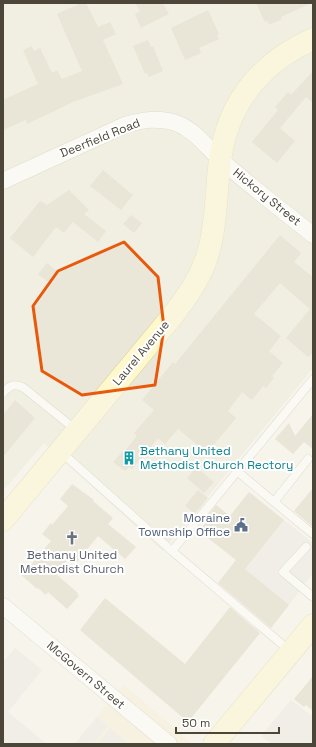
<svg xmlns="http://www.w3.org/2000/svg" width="316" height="747" viewBox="0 0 316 747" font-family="'Space Grotesk',sans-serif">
	<rect width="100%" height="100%" fill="#f6f4eb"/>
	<path fill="#ebe7d8" d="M 3,3 L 313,3 L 313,368 L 163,551 L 44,443 L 3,491 Z"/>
	<path fill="#f9eed5" d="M 124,685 L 193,744 L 74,744 Z"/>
	<path fill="#e8e6e2" d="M 284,520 L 313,543 L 313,573 L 289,605 L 245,569 Z
		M 15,648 L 42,670 L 8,712 L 47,744 L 3,744 L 3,662 Z
		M 291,700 L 313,717 L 313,744 L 272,744 L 261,736 Z
		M 97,717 L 108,726 L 93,744 L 75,744 Z
		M 110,728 L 129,744 L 97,744 Z"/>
	<path fill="#d9d2bf" d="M 81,3 L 86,3 L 98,27 L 110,22 L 116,34 L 103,40 L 123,84 L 73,102 L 27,124 L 26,120 L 3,130 L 3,100 L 38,84 L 23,50 L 32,46 L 34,51 L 40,48 L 52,73 L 57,70 L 62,79 L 82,71 L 57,14 Z
		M 135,3 L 163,3 L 169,14 L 141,28 L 135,14 L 140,11 Z
		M 256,3 L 311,3 L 281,17 L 282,19 L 269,25 L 268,21 L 265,22 Z
		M 208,10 L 219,34 L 217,35 L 219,39 L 199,48 L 201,53 L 185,60 L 171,28 Z
		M 148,40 L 151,47 L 153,46 L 163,71 L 149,77 L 147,73 L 145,74 L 133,46 Z
		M 313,71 L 313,103 L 306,97 L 280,128 L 295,141 L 277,163 L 252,142 L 278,110 L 275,107 L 288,92 L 291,95 Z
		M 103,170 L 133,195 L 121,210 L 90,186 Z
		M 69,190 L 89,210 L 84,214 L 106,231 L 98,242 L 73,222 L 64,233 L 56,227 L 33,257 L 10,238 L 40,201 L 47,205 Z
		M 131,215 L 142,223 L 134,233 L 123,224 Z
		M 280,235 L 301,253 L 294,262 L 313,277 L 313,352 L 308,357 L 286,338 L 310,309 L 280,283 L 254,314 L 281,336 L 269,351 L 283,363 L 272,376 L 274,378 L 266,388 L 263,386 L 252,400 L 242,392 L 228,411 L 236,418 L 207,453 L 178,429 L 165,444 L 158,438 L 132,469 L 129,467 L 125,471 L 113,462 L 123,451 L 124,452 L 137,436 L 134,433 L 154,410 L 142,400 L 173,362 L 175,364 Z
		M 47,263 L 58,272 L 49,283 L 38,274 Z
		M 15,400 L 35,418 L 3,457 L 3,415 Z
		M 313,414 L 313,449 L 304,442 L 293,454 L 275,439 L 289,423 L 295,436 Z
		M 196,467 L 214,482 L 204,493 L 187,478 Z
		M 72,484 L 94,500 L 93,501 L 113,518 L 108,524 L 136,547 L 125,559 L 98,536 L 77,562 L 70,557 L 56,574 L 78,593 L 77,594 L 79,596 L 67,609 L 48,592 L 46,595 L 38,588 L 37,589 L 19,573 L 27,563 L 30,566 L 51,541 L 42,534 L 51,523 L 52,525 L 68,506 L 60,499 Z
		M 313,488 L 313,527 L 294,511 Z
		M 198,490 L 208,498 L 195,514 L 185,506 Z
		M 249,492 L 284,520 L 245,569 L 289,605 L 271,628 L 218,583 L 236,560 L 199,531 L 206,522 L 204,521 L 216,505 L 230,516 Z
		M 105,598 L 185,664 L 230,607 L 260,633 L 188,722 L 80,630 Z
		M 313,676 L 313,711 L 306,705 L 304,707 L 294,699 Z"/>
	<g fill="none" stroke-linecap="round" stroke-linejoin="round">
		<g stroke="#c3bdac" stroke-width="9">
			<path id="lane" d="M 3,393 C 10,385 14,383 24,388 L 76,430
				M 60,451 L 172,551 L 290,651
				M 237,471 L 274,502 L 308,459
				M 274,502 L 313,534
				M 306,547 L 283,572 L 313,597
				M 172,551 L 313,379"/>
		</g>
		<g stroke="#c3bdac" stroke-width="17">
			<path id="street" d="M 3,181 L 125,125 C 142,120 158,117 176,123 C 195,130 206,147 221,160 C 250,186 282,210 313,235
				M 3,606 L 169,744"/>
		</g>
		<g stroke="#d9cf98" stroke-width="23">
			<path id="secondary" d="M 3,520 L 174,314 C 189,294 203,274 209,250 C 217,221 216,190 220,160 C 228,102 260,63 313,39
				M 214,744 L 313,625"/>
		</g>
		<use href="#lane" stroke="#fff" stroke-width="8"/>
		<use href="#street" stroke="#fff" stroke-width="16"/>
		<use href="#secondary" stroke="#fff8cc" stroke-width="22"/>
	</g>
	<path d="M0 0H316V747H0ZM 124,242 L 158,277 L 164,328 L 155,385 L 82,395 L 42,371 L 33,306 L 58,271 Z" fill="#f6f4eb" fill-opacity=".55" fill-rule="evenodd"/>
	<path fill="none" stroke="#e8590c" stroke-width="3" stroke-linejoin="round" d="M 124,242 L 158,277 L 164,328 L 155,385 L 82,395 L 42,371 L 33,306 L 58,271 Z"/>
	<defs>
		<g id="building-bare" transform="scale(1.08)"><path d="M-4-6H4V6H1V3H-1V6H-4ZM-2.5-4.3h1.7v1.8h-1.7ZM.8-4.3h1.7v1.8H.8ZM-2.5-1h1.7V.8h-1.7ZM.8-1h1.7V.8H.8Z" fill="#0f9aa8" stroke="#fff" stroke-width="2.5" paint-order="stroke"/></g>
		<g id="civic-bare" transform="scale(1.08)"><path d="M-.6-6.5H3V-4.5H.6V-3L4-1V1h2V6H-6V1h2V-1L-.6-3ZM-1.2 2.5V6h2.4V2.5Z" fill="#5c6f8a" stroke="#fff" stroke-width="2.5" paint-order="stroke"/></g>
		<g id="church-bare" transform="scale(1.08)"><path d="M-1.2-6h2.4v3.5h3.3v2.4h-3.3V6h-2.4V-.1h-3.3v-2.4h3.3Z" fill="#6b7280" stroke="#fff" stroke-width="2.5" paint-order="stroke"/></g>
	</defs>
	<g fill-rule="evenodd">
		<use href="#building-bare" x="129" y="458"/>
		<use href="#civic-bare" x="241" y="525"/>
		<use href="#church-bare" x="72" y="538"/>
	</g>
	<g text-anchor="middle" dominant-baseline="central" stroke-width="4" stroke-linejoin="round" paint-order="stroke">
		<g font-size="12" fill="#4b4638" stroke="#fff">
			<text transform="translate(100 138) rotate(-22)">Deerfield Road</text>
			<text transform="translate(267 197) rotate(39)">Hickory Street</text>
			<text transform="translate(141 353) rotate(-50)">Laurel Avenue</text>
			<text transform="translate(86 675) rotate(40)">McGovern Street</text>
		</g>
		<g font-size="12" fill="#0d838f" stroke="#fff" text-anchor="start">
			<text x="140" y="451">Bethany United<tspan x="140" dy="14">Methodist Church Rectory</tspan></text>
		</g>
		<g font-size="12" fill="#4e5e75" stroke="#fff" text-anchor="end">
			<text x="230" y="518">Moraine<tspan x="230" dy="14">Township Office</tspan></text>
		</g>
		<g font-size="12" fill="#5b616d" stroke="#fff">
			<text x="72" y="555">Bethany United<tspan x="72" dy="14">Methodist Church</tspan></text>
		</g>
	</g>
	<rect width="316" height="747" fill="none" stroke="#4b4638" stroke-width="8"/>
	<path d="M176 727v6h103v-6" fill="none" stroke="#4b4638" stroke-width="2"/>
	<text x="182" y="727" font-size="12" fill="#4b4638" stroke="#ffffff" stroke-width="3" paint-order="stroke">50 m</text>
</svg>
